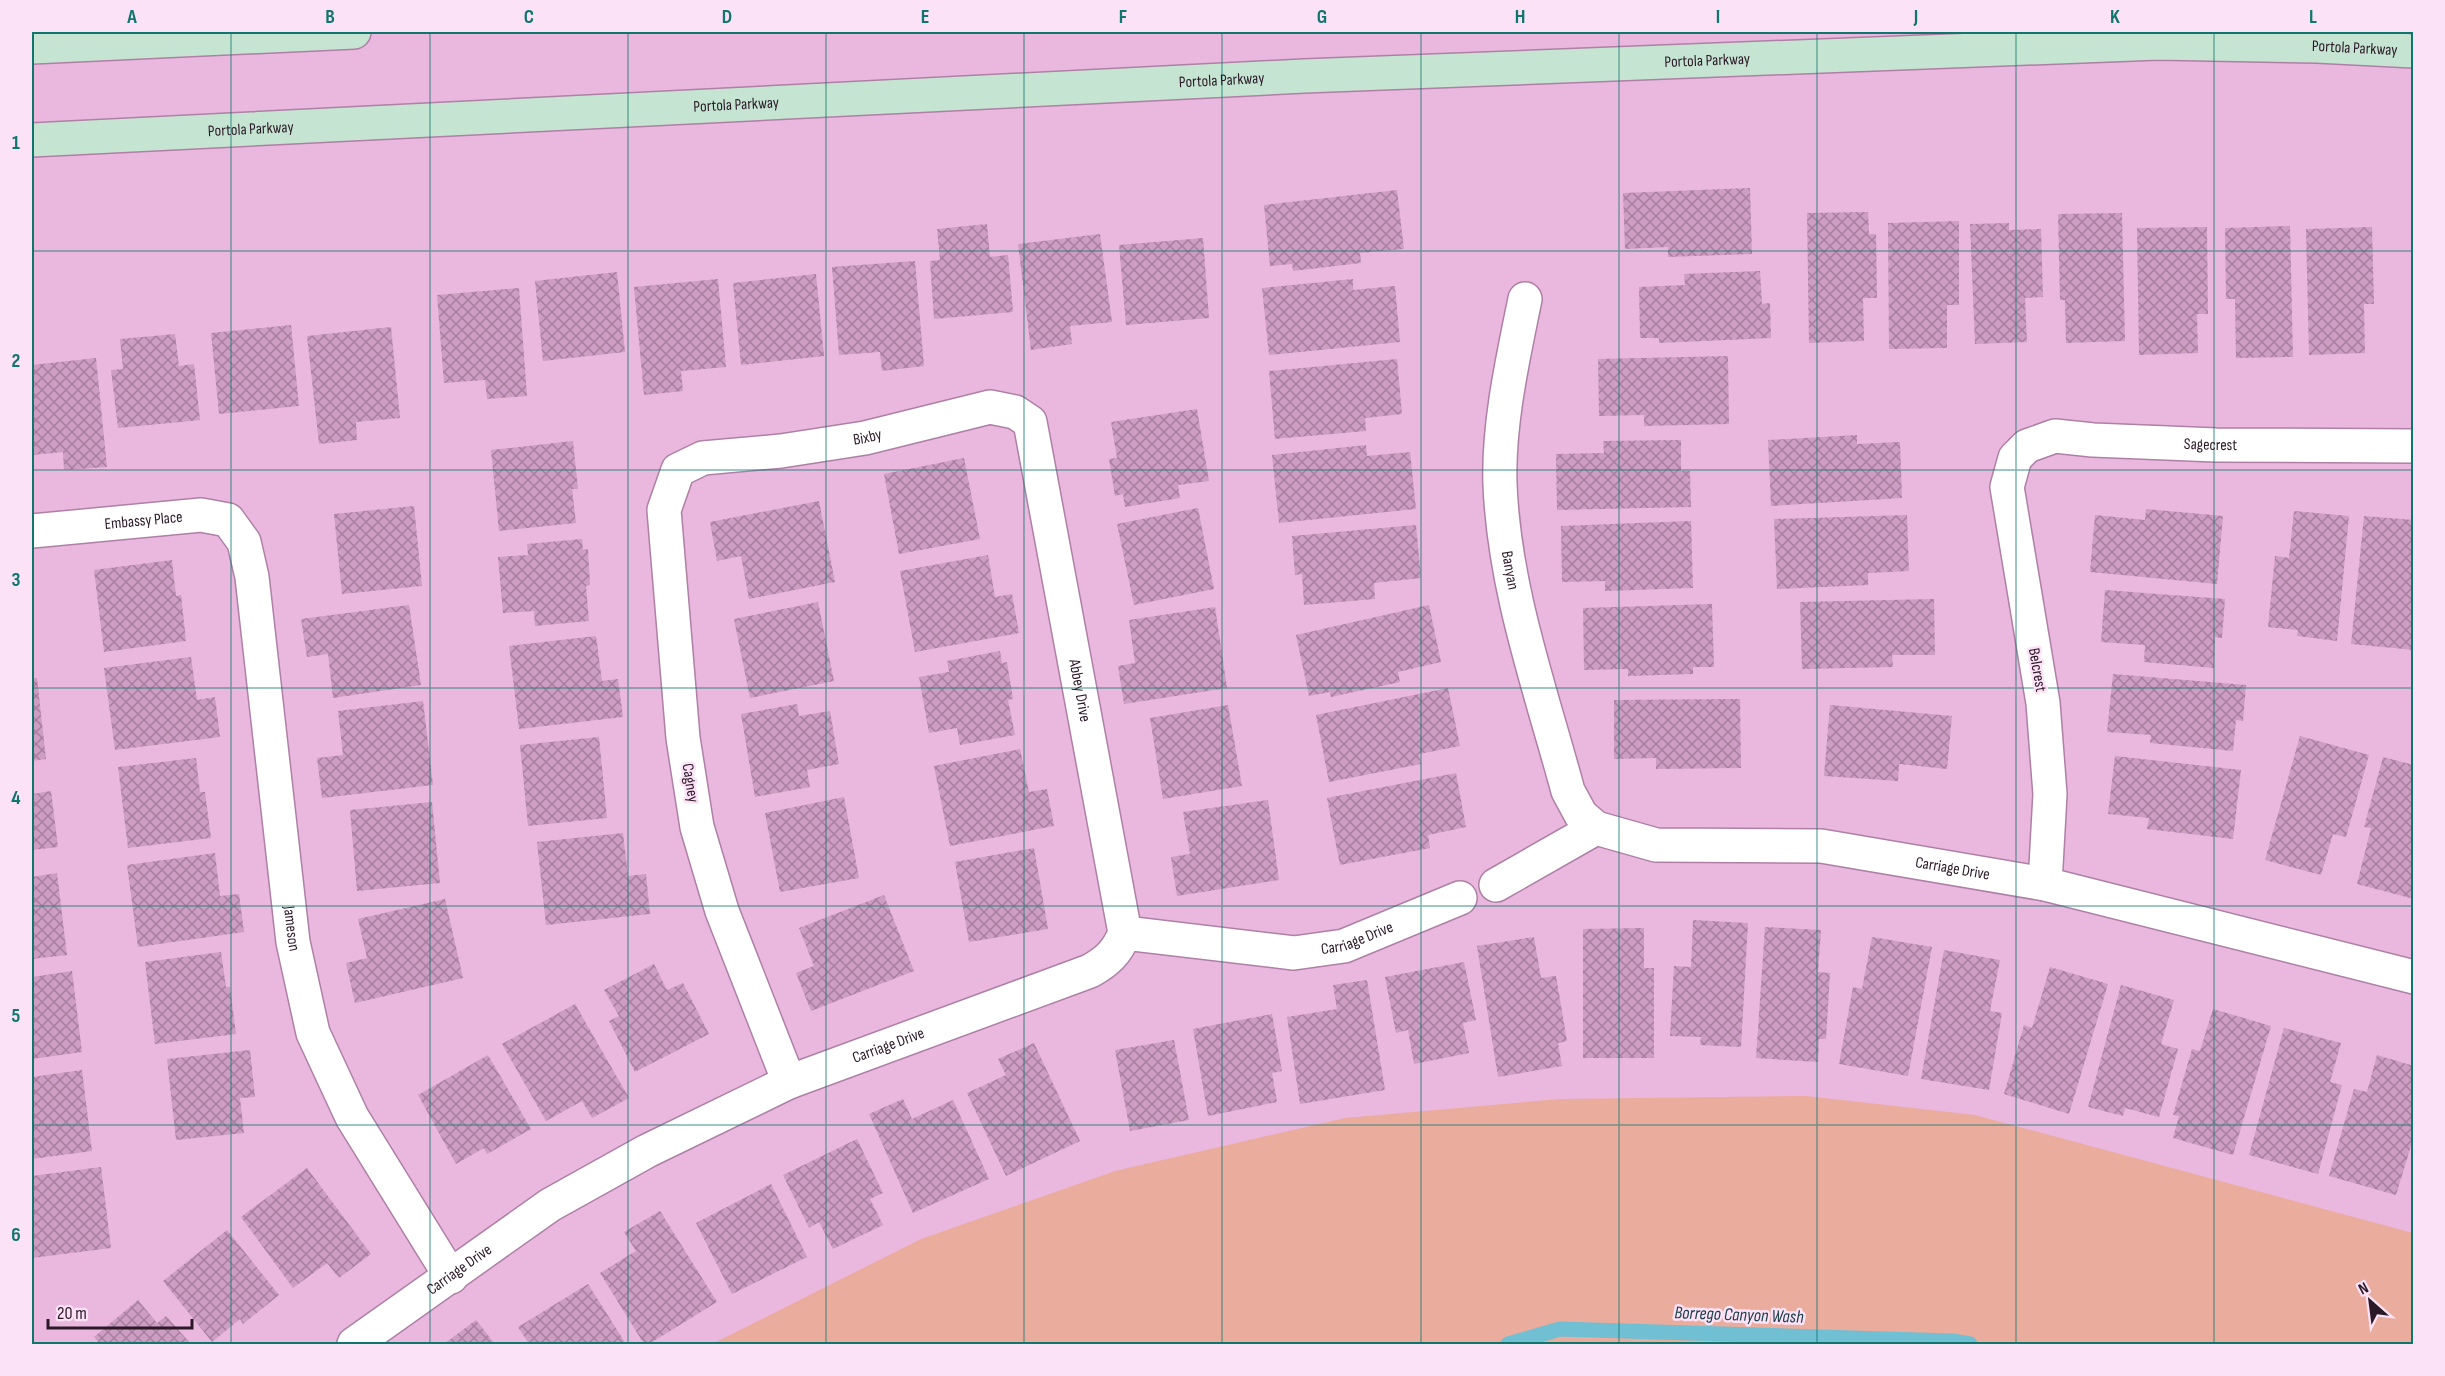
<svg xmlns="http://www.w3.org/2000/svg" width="2445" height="1376" viewBox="0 0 2445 1376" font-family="'Sofia Sans Condensed',sans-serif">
	<defs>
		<pattern id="building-cross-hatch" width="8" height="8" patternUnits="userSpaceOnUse" patternTransform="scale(1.5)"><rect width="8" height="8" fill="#cd9dc3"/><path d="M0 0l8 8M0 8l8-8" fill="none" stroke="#a77f9e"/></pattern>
	</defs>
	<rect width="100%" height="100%" fill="#eab8df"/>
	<path fill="#eaac9d" d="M 1806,1096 L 1975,1115 L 2413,1233 L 2413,1344 L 712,1344 L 921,1239 L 1115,1171 L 1345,1118 L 1559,1099 Z"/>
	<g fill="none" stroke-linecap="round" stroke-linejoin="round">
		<path stroke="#70bfd2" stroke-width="15" d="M 1508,1344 L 1560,1329 L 1952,1341 L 1970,1344"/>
	</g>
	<path fill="url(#building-cross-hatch)" d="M 1750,188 L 1752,254 L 1668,257 L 1668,247 L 1625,249 L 1623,193 Z
		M 1397,190 L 1404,249 L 1360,253 L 1361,263 L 1293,271 L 1292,264 L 1270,266 L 1264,205 Z
		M 1868,212 L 1869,234 L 1876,234 L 1877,298 L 1863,298 L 1864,341 L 1809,343 L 1807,213 Z
		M 2122,213 L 2125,341 L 2066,343 L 2065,300 L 2060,300 L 2058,214 Z
		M 1959,221 L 1959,305 L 1947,305 L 1947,348 L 1889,349 L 1888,223 Z
		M 2009,223 L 2009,230 L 2041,229 L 2043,297 L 2025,298 L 2027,342 L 1975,344 L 1970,224 Z
		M 987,224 L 990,257 L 1008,255 L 1013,312 L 934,319 L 930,261 L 940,260 L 937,229 Z
		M 2290,226 L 2293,357 L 2236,358 L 2235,299 L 2226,299 L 2225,228 Z
		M 2207,227 L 2208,314 L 2197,314 L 2198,353 L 2139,355 L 2137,228 Z
		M 2372,227 L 2374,304 L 2364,304 L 2365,353 L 2309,355 L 2306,229 Z
		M 1100,234 L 1112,322 L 1070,326 L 1072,344 L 1031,350 L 1018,244 Z
		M 1203,238 L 1209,318 L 1126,325 L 1119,245 Z
		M 915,261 L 924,366 L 882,371 L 880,352 L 839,355 L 832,267 Z
		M 1760,271 L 1762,304 L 1770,303 L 1771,338 L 1659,343 L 1659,338 L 1640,338 L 1639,287 L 1685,285 L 1684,274 Z
		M 617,272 L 625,352 L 543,361 L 535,281 Z
		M 816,274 L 824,356 L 741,365 L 733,283 Z
		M 718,279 L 726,367 L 681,371 L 683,391 L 644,395 L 634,287 Z
		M 1353,279 L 1353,290 L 1395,286 L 1400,342 L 1269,355 L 1262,288 Z
		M 519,288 L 527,396 L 487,399 L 485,380 L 444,383 L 437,295 Z
		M 291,325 L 299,406 L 219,414 L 211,333 Z
		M 391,327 L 400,418 L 356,422 L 357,440 L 319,444 L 307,336 Z
		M 175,334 L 179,366 L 194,364 L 200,420 L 118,428 L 111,370 L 123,369 L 120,339 Z
		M 1728,356 L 1729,424 L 1644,426 L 1644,415 L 1599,416 L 1598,359 Z
		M 96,358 L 107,467 L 64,470 L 63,452 L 32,455 L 32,365 Z
		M 1397,359 L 1402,414 L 1365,418 L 1366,431 L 1275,439 L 1269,371 Z
		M 1197,409 L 1209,481 L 1178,485 L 1180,498 L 1125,507 L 1123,494 L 1115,496 L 1109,459 L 1117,458 L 1111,422 Z
		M 1857,435 L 1857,444 L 1900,442 L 1902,498 L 1771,506 L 1768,440 Z
		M 1681,440 L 1681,471 L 1690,471 L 1691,507 L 1557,510 L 1556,454 L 1604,453 L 1603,441 Z
		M 573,441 L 578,489 L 572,489 L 576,523 L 499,531 L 491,450 Z
		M 1366,445 L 1367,456 L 1410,452 L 1416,509 L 1279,523 L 1272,455 Z
		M 964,458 L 980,539 L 899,554 L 884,474 Z
		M 819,501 L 835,582 L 749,599 L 741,556 L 717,561 L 710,522 Z
		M 414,506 L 422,586 L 342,594 L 334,514 Z
		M 1198,508 L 1214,589 L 1134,605 L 1117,524 Z
		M 2146,509 L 2223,516 L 2217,584 L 2090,572 L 2095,515 L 2145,520 Z
		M 2294,511 L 2349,516 L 2337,641 L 2297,636 L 2298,630 L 2268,627 L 2275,556 L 2289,558 Z
		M 1907,515 L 1909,571 L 1868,573 L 1868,585 L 1777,589 L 1774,519 Z
		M 2364,516 L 2414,520 L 2414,650 L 2351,644 Z
		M 1691,521 L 1693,588 L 1605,591 L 1605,581 L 1562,582 L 1561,526 Z
		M 1416,525 L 1421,578 L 1374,583 L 1375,599 L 1304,605 L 1302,574 L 1295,575 L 1292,536 Z
		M 582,539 L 583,550 L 588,549 L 590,585 L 586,586 L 589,621 L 535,626 L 534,611 L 503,613 L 498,557 L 528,555 L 527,544 Z
		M 988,555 L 995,597 L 1012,594 L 1019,633 L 915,652 L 900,571 Z
		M 172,560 L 176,596 L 181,595 L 186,641 L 104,652 L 94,570 Z
		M 2105,590 L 2225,599 L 2222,638 L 2215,637 L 2214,668 L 2144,662 L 2145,645 L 2101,642 Z
		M 1934,599 L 1935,655 L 1892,655 L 1893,667 L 1802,669 L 1800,602 Z
		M 818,602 L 834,681 L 750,698 L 734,619 Z
		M 1712,604 L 1714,667 L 1693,667 L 1693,674 L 1628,676 L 1628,669 L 1584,670 L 1583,608 Z
		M 409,605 L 421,685 L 333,698 L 328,654 L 307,657 L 301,619 Z
		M 1429,605 L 1441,662 L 1398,672 L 1400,682 L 1331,697 L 1330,692 L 1309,696 L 1296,635 Z
		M 1215,607 L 1227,688 L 1124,704 L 1118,666 L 1135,663 L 1129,620 Z
		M 596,636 L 602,681 L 618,679 L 623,717 L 519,729 L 509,646 Z
		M 1000,651 L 1002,663 L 1007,662 L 1013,699 L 1008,700 L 1015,735 L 960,745 L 957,728 L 929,733 L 919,677 L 949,672 L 947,661 Z
		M 191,657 L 197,700 L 215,697 L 220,737 L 115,750 L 104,668 Z
		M 2113,674 L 2246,685 L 2243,721 L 2236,720 L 2233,751 L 2150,743 L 2151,735 L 2107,732 Z
		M 32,678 L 37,678 L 46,759 L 32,761 Z
		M 1448,688 L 1460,746 L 1419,754 L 1421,764 L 1329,782 L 1316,715 Z
		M 1740,699 L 1741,768 L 1656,769 L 1656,758 L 1614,759 L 1614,700 Z
		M 423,701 L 433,785 L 322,798 L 317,758 L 343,755 L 338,711 Z
		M 797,704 L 799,716 L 830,711 L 839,764 L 807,770 L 810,787 L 755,797 L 741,714 Z
		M 1228,705 L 1242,786 L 1163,799 L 1150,718 Z
		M 1830,705 L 1952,716 L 1947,769 L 1899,764 L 1898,781 L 1824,776 Z
		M 2300,736 L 2369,755 L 2346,837 L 2333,834 L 2321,875 L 2265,860 Z
		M 599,737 L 607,818 L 528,826 L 520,745 Z
		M 1020,749 L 1029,792 L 1047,789 L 1054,826 L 950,846 L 934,766 Z
		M 2115,756 L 2241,770 L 2233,839 L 2147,829 L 2149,818 L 2108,814 Z
		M 2383,757 L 2414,765 L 2414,899 L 2357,884 L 2371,828 L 2364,827 Z
		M 196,758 L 200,792 L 205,792 L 211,838 L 128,848 L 118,767 Z
		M 1456,773 L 1466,827 L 1428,835 L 1430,848 L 1340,865 L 1327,798 Z
		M 51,791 L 58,847 L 32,850 L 32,794 Z
		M 844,797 L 859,878 L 780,892 L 765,813 Z
		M 1268,800 L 1279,880 L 1177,896 L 1171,857 L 1190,854 L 1183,812 Z
		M 432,802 L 440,883 L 357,891 L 350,810 Z
		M 623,833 L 628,876 L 646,874 L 650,914 L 546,925 L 537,842 Z
		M 1034,848 L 1048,929 L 969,942 L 955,862 Z
		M 215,853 L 220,896 L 239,894 L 244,932 L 138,947 L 127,865 Z
		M 57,873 L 67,955 L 32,959 L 32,877 Z
		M 884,895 L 914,971 L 811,1011 L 796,973 L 814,966 L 799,928 Z
		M 445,899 L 463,978 L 355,1003 L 346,963 L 367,958 L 358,919 Z
		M 1693,920 L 1748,923 L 1741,1047 L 1700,1045 L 1701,1037 L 1670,1036 L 1674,966 L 1691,967 Z
		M 1765,927 L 1821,930 L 1818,972 L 1830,973 L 1826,1039 L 1819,1039 L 1818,1062 L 1756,1058 Z
		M 1644,928 L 1644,968 L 1654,968 L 1654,1058 L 1583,1058 L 1583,929 Z
		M 1534,937 L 1541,978 L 1556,976 L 1567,1041 L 1558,1043 L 1562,1066 L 1498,1077 L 1477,946 Z
		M 1872,937 L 1932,947 L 1908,1076 L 1839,1064 L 1853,987 L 1862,989 Z
		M 1944,950 L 2000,960 L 1990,1011 L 2002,1013 L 1989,1090 L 1921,1079 Z
		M 221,952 L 226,987 L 230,987 L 236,1034 L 155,1044 L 145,962 Z
		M 1464,962 L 1476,1020 L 1463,1023 L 1469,1053 L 1414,1064 L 1408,1030 L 1396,1033 L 1385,977 Z
		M 654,964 L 667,990 L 683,983 L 709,1034 L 635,1072 L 609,1021 L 619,1016 L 604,990 Z
		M 2050,967 L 2108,984 L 2069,1114 L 2004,1094 L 2024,1025 L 2032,1028 Z
		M 72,971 L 82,1052 L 32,1059 L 32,977 Z
		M 1367,980 L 1385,1090 L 1300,1104 L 1287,1017 L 1337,1009 L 1333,985 Z
		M 2121,985 L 2174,1000 L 2161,1044 L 2178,1049 L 2159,1117 L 2125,1108 L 2123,1116 L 2088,1107 Z
		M 575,1004 L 629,1098 L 592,1118 L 582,1101 L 546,1121 L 502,1044 Z
		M 2213,1009 L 2271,1026 L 2233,1155 L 2173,1138 L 2179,1116 L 2173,1115 L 2192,1049 L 2200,1051 Z
		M 1272,1014 L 1282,1071 L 1272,1073 L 1277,1102 L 1208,1116 L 1193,1029 Z
		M 2284,1028 L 2341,1043 L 2330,1082 L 2342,1085 L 2318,1174 L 2249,1155 Z
		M 1174,1040 L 1189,1120 L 1130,1131 L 1115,1050 Z
		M 1034,1043 L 1080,1141 L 1006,1176 L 967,1093 L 1006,1075 L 998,1059 Z
		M 250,1050 L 255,1097 L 240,1098 L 244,1133 L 176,1140 L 167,1059 Z
		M 488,1055 L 531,1129 L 487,1154 L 484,1148 L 456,1164 L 418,1095 Z
		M 2377,1055 L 2414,1066 L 2414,1136 L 2396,1195 L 2329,1176 L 2354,1089 L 2367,1092 Z
		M 82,1070 L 92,1151 L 32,1159 L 32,1077 Z
		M 903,1099 L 912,1119 L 953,1100 L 989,1179 L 913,1213 L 869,1114 Z
		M 857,1139 L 883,1193 L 870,1199 L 883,1225 L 833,1249 L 819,1222 L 809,1228 L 783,1175 Z
		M 101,1167 L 111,1248 L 32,1258 L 32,1176 Z
		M 307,1168 L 371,1254 L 339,1278 L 327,1263 L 293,1288 L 241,1217 Z
		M 771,1184 L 807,1257 L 732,1294 L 696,1223 Z
		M 660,1211 L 717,1302 L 649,1344 L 644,1344 L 600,1273 L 636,1251 L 624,1232 Z
		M 227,1230 L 279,1295 L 243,1324 L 240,1319 L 212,1342 L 163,1281 Z
		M 588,1284 L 626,1344 L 529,1344 L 518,1327 Z
		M 138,1300 L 157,1323 L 166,1316 L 191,1344 L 95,1344 L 98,1342 L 94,1337 Z
		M 476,1320 L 495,1344 L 444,1344 Z"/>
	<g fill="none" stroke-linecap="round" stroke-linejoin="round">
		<g stroke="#ae80a5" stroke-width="36">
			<g id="street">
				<path id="s1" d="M 1525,299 C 1513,358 1498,424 1500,484 C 1504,589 1541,691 1568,791 L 1581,815 L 1596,828"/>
				<path id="s2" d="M 32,531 L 201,515 L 228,520 L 244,542 L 252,577 L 293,942 L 313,1033 L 352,1117 L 451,1277"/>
				<path id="s3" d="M 2045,884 L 2050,794 L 2043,703 L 2007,487 L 2015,458 L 2027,446 L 2055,436 L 2093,440 L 2216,445 L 2414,446"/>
				<path id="s4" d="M 1496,885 L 1596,828 L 1656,845 L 1821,846 L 2045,884 L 2414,977"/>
				<path id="s5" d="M 789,1082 L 722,911 L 697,827 L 683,738 L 664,510 L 678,470 L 703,458 L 781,451 L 865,438 L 990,407 L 1015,412 L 1030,422 L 1125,933"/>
				<path id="s6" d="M 354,1344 L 550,1205 L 647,1151 L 789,1082 L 1090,971 C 1108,961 1117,952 1125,933 L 1294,953 L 1344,946 L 1460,898"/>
			</g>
		</g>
		<g stroke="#ae80a5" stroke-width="36">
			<g id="secondary">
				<path d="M 32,47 L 354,32"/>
				<path id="s7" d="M 32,140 L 1304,76 L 2158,43 L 2317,46 L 2414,51"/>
			</g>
		</g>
		<use href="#street" stroke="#fff" stroke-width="33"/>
		<use href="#secondary" stroke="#c5e5d2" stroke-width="33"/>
	</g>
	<path fill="none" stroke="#0f766e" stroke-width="1.5" stroke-opacity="0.55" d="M 231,32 L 231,1344M 430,32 L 430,1344M 628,32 L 628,1344M 826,32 L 826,1344M 1024,32 L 1024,1344M 1222,32 L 1222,1344M 1421,32 L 1421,1344M 1619,32 L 1619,1344M 1817,32 L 1817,1344M 2016,32 L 2016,1344M 2214,32 L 2214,1344M 32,251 L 2414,251M 32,470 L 2414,470M 32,688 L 2414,688M 32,906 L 2414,906M 32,1125 L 2414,1125"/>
	<g text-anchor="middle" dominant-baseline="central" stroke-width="5" stroke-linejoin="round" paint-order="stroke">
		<g font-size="16" fill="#2c1928" stroke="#fce2f6">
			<text stroke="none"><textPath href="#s7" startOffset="2325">Portola Parkway</textPath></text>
			<text stroke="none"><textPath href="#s7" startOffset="1677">Portola Parkway</textPath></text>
			<text stroke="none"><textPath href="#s7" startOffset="1191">Portola Parkway</textPath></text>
			<text stroke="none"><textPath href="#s7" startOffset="705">Portola Parkway</textPath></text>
			<text stroke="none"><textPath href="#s7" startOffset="219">Portola Parkway</textPath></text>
			<text stroke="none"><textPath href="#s5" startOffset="826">Bixby</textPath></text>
			<text stroke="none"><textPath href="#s3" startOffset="633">Sagecrest</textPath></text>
			<text stroke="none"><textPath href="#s2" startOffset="112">Embassy Place</textPath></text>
			<text stroke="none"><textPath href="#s1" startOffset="274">Banyan</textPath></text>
			<text transform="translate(2037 670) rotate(80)">Belcrest</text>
			<text stroke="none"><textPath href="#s5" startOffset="1269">Abbey Drive</textPath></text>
			<text transform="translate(690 783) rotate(81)">Cagney</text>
			<text stroke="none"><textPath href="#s4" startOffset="476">Carriage Drive</textPath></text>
			<text stroke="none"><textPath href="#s2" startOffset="614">Jameson</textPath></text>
			<text stroke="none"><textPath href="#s6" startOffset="1118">Carriage Drive</textPath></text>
			<text stroke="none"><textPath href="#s6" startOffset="615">Carriage Drive</textPath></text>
			<text stroke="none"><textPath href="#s6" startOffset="129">Carriage Drive</textPath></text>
		</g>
		<g font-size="18" font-style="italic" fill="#1b4149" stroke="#fce2f6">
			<text transform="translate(1739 1315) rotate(2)">Borrego Canyon Wash</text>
		</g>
	</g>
	<rect width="2445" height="1376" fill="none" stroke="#fce2f6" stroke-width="66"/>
	<g transform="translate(2370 1301) rotate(332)" stroke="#fce2f6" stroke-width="4.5" paint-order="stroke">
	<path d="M0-4.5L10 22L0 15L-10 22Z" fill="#2c1928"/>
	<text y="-9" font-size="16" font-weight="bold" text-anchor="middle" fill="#2c1928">N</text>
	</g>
	<path d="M48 1319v9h144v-9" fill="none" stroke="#2c1928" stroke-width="3"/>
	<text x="57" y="1319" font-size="18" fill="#2c1928" stroke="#fce2f6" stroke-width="4.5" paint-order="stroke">20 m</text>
	<rect x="33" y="33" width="2379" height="1310" fill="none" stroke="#0f766e" stroke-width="2"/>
	<g font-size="20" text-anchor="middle" font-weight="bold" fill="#0f766e">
		<text x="132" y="23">A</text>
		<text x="330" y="23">B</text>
		<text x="529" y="23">C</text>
		<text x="727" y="23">D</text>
		<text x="925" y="23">E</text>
		<text x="1123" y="23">F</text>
		<text x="1322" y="23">G</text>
		<text x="1520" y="23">H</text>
		<text x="1718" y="23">I</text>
		<text x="1916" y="23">J</text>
		<text x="2115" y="23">K</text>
		<text x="2313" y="23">L</text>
		<text x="16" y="149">1</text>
		<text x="16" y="367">2</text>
		<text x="16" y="586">3</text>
		<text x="16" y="804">4</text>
		<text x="16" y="1022">5</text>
		<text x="16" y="1241">6</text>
	</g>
</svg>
